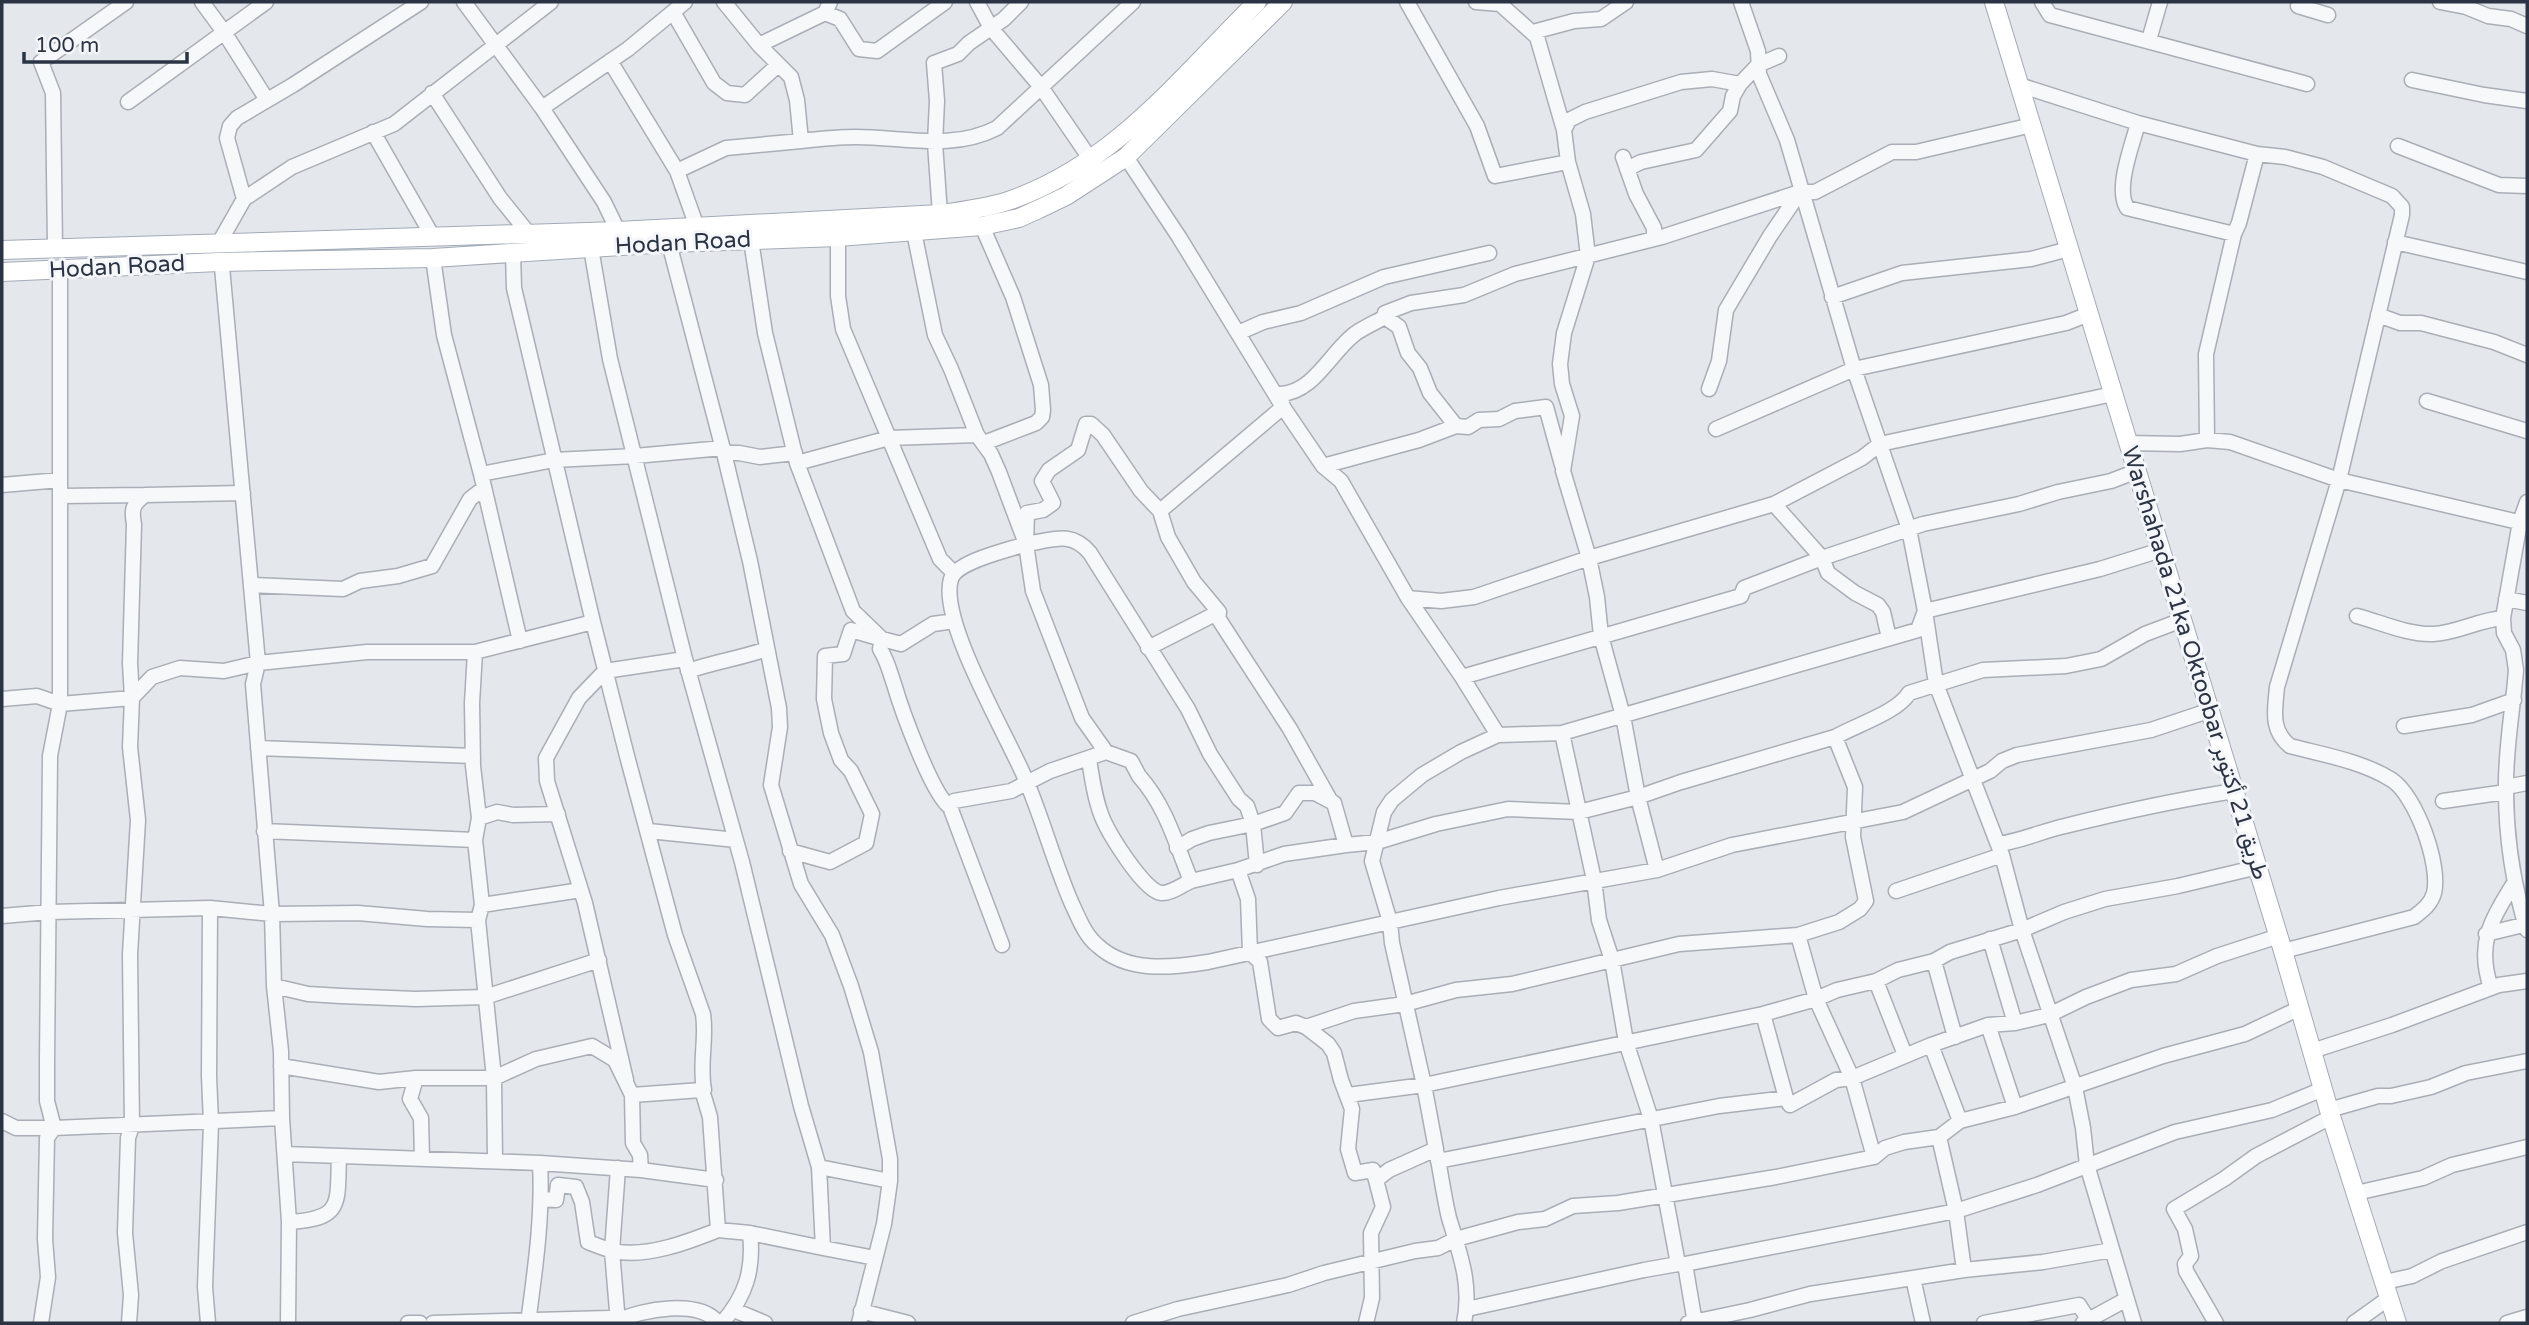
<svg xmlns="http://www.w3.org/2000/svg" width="2529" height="1325" viewBox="0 0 2529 1325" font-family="'Varela Round',Vazirmatn,sans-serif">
	<rect width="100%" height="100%" fill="#e4e7ec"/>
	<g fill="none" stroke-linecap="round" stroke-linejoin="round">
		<g stroke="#a9aeb7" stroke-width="17">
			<path id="minor" d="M 202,2 L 224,32 L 267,100
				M 464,2 L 542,108 L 604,202 L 618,231
				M 724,2 L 759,45 L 791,77 L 797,100 L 801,141 C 819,139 838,137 856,137 C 904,137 952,151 997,128 L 1133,2
				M 977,2 L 991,28 L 1041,87 L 1091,160
				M 1407,2 L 1477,126 L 1495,176 L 1568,162
				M 1476,2 L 1500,4 L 1537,37 L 1564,130 L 1568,162 L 1583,214 L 1588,256 L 1564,333 L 1560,364 L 1562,384 L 1572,416 L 1563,471 L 1589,558 L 1597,597 L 1601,636 L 1623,716 L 1638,797 L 1657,870
				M 1741,2 L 1758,51 L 1759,74 L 1787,140 L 1854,369 L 1909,529 L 1925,611 L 1936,684 L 2002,855 L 2022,930 L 2075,1087 L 2083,1128 L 2087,1165 L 2134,1323
				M 2042,2 L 2050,15 L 2307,84
				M 2440,2 L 2466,7 L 2488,16 L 2511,19 L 2527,26
				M 2298,6 L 2328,15
				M 673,12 L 714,83 L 727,93 L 745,95 L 778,65
				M 825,13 L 840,19 L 859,49 L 877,51 L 945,2
				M 1533,32 L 1574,21 L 1601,19 L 1626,2
				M 2149,40 L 2160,2
				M 759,45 L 825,13 L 830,2
				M 610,61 L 677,171 L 697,227
				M 2412,80 L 2484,95 L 2527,101
				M 2019,85 L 2138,123 L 2257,154 L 2285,157 L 2323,167 L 2392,196 L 2402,207 L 2402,215 L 2339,480 L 2277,687 C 2275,710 2270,730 2290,746 C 2324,755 2362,761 2392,780 C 2416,796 2441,865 2434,893 C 2431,904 2423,910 2414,917 L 2283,951
				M 432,93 L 500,198 L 529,234
				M 128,102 L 266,2
				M 542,108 L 628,49 L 685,2
				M 2138,123 C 2132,146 2115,188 2127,208 L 2234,234 L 2239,223 L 2257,154
				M 1564,130 L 1569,120 L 1585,112 L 1681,82 L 1712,79 L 1740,84
				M 373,132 L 433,237
				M 2398,146 L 2499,185 L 2527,186
				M 1126,157 L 1179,237 L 1283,407 L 1323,466 L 1341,481 L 1408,598 L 1462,677 L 1498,735 L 1461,752 L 1422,775 L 1392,800 L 1384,812 L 1372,861 L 1390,922 L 1392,943 L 1424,1085 L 1436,1149 L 1389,1170 L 1376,1180 L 1383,1207 L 1371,1233 L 1372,1298 L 1366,1323
				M 1623,157 L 1636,194 L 1654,228 L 1654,239
				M 1627,169 L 1641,162 L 1696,150 L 1730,111 L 1733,96 L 1740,84 L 1758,65 L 1779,56
				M 677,171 L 726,148 L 801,141
				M 244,199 L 227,138 L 230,126 L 237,118 L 293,85 L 421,2
				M 940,214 L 935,143 L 937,101 L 934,63 L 958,54 L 969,43 L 1004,19 L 1021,2
				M 982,226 L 1013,297 L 1041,385 L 1043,410 L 1042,417 L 1036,423 L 984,443
				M 914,232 L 935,335 L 951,369 L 977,435 L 991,454 L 999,472 L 1026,544 L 1033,591 L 1082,718 L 1106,752 L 1131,761 L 1139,776 C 1166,806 1176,844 1191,881 L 1238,870 L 1248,899 L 1250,952 L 1260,962 L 1269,1019 L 1278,1028 L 1296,1023 L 1306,1027 L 1328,1044 L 1334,1053 L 1341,1080 L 1352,1109 L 1348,1149 L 1355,1173 L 1373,1170 L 1376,1180
				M 838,237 L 838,296 L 843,329 L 940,559 L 954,573
				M 751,240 L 765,333 L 797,463 L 853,611 L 882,639 L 851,630 L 843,654 L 825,656 L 824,699 L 831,733 L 841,760 L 851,771 L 872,814 L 866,843 L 830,862 L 790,851
				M 2395,242 L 2527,272
				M 219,243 L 244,199 L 292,167 L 394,124 L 551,2
				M 669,243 L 724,453 L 750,561 L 779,708 L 780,727 L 771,785 L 801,884 L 832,935 L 851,986 L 871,1052 L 890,1159 L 890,1181 L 884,1224 L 859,1323
				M 55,248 L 53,93 L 41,62 L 126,2
				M 591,248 L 610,359 L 685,659 L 742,862 L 801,1106 L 819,1167 L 823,1248 L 875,1258
				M 513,253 L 514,288 L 593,622 L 627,756 L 675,935 L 703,1014 C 707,1039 699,1062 704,1090 L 702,1090 L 710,1117 L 718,1230 L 750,1233 C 754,1269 746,1296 722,1323
				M 433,258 L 444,335 L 481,474 L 520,641
				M 219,262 L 222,267 L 258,663 L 253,684 L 272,914 L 274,986 L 281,1051 L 282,1118 L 289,1222 L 288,1323
				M 1832,297 L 1902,273 L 2031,259 L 2069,249
				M 2378,315 L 2400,323 L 2421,323 L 2494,342 L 2527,355
				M 1385,317 L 1399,327 L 1408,353 L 1420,368 L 1430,393 L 1456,426 L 1468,427 L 1479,420 L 1499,419 L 1515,411 L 1546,407 L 1562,465
				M 1238,333 L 1263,322 L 1301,313 L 1384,277 L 1489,253
				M 1709,389 L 1719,361 L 1726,310 L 1770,236 L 1800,192
				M 2427,401 L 2527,431
				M 1716,429 L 1854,369 L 2066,323 L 2089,314
				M 2207,440 L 2206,354 L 2234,234
				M 2128,443 L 2180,444 L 2207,440 L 2230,442 L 2339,480 L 2527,524
				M 724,453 L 739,453 L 760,457 L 795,453
				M 797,463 L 889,438 L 977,435
				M 1323,466 L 1419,440 L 1456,426
				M 481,474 L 554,460 L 635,456 L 723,448
				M 2,485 L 60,480
				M 60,496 L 145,495
				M 2527,502 L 2520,522 L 2503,618 L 2504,633 L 2513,650 L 2516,670 C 2513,710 2505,750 2506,790 C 2506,838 2513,884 2527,930
				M 1774,504 L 1822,558 L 1828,573 L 1855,593 L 1878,605 L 1883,612 L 1889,638
				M 1160,511 L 1283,407 L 1280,394 C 1314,393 1331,351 1356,333 C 1365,327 1376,322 1385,317 L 1385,313 L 1411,303 L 1464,295 L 1515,274 L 1662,237 L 1800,192 L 1815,192 L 1892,152 L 1916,152 L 2032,125
				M 1026,544 C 1053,540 1071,530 1090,553 L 1188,709 L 1210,754 L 1239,799 L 1247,806 L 1253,824 L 1257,865
				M 251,585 L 343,589 L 360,581 L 398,576 L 432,566 L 470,499 L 484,488
				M 1408,598 L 1441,601 L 1474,597 L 1589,558 L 1774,504 L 1862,458 L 1880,444 L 2113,394
				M 2506,599 L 2527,603
				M 1219,612 L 1194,582 L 1168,537 L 1160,511 L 1141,491 L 1103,435 L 1091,424 L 1086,424 L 1078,450 L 1049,470 L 1042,481 L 1053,503 L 1043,510 L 1027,513 L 1026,544 C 1009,550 957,561 951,579 C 938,622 1011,741 1028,785 C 1044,824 1055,865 1072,904 C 1079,919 1085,935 1097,945 C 1127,973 1170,968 1208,962 L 1499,898 L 1657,870 L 1732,845 L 1903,812 L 1990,771 L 2002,761 L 2017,755 L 2151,730 L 2208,711
				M 2357,616 C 2380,622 2408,635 2433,634 C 2457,633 2478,620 2503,618
				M 954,621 L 933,624 L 901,644 L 882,639 L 880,649 C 888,662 889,670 894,684 C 901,708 932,795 950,807 L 954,801 L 1011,791 L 1050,771 L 1106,752
				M 1148,648 L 1219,612 L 1218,618 L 1290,729 L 1330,800
				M 688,671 C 714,662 741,658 767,649
				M 1462,677 L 1741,596 L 1744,588 L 1822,558 L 1923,524 L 2019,504 L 2058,492 L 2111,481 L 2137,471
				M 2,699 L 37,696 L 60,704 L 60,270
				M 2404,726 L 2472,715 L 2514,700
				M 1562,733 L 1918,630 L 1925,611 L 2100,569 L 2161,550
				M 1498,735 L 1562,733 L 1594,880 L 1599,920 L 1612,960 L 1626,1042 L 1651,1119 L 1678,1264 L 1685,1264 L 1695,1323
				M 258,748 L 473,756
				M 1089,759 C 1092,779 1095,799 1102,817 C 1109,834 1144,891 1161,893 C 1170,894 1182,885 1191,881
				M 2506,787 L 2527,783
				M 2443,801 L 2506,792
				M 950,807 L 1002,945
				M 479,818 L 497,812 L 513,815 L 558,814
				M 264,831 L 475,840
				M 649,831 L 736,840
				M 1998,844 C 2022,841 2042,831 2065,826 C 2121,812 2177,800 2234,791
				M 1177,848 L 1192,839 L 1209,833 L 1253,824 L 1285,813 L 1299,793 L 1315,793 L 1334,803 L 1346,845
				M 1238,870 L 1284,854 L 1346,845 L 1377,842 L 1436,824 L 1508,809 L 1579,812 L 1638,797 L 1681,782 L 1835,737 C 1856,725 1898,712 1909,693 L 1983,670 L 2066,666 L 2101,659 L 2145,634 L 2182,620
				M 1896,891 L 2002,855
				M 482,905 L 581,890
				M 2,916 L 49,912 L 210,908
				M 2486,934 L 2527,924
				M 1798,935 L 1816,999 L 1852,1078 L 1874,1157
				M 1990,939 L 2015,1023
				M 1934,961 L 1955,1037
				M 1876,981 L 1905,1055
				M 274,986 L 308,994 L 341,996 L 416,999 L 485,997 L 599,960
				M 2491,988 C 2476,943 2491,921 2514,883
				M 1763,1014 L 1786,1098
				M 1988,1025 L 2015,1107
				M 1306,1027 L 1354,1011 L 1405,1004 L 1456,990 L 1512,984 L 1679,944 L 1798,935 L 1839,922 L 1860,909 L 1866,901 L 1853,837 L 1855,787 L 1835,737
				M 1931,1045 L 1960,1121
				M 2312,1051 L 2392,1025 L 2499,985 L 2527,981
				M 281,1066 L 379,1082 L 416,1078 L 494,1078 L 536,1059 L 592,1046 L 615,1060 L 632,1095 L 702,1090
				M 416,1078 L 410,1099 L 421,1118 L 422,1159
				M 626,1080 L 585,903 L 547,781 L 546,758 L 579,698 L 605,671 L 685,659
				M 632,1095 L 633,1143 L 640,1155 L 641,1170 L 716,1180
				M 1348,1095 L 1424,1085 L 1763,1014 L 1816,999 L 1837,990 L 1876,981 L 1898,970 L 1934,961 L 1950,952 L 2022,930 L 2064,912 L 2105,899 L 2178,886 L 2258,867
				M 2329,1110 L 2378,1096 L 2391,1096 L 2431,1087 L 2466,1073 L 2527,1061
				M 2,1121 L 16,1128 L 54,1128 L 282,1118
				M 1939,1137 L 1956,1211 L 1964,1270
				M 285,1154 L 540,1163 L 641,1170
				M 1437,1154 C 1441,1175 1444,1197 1449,1218 C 1460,1254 1472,1285 1464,1323
				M 495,1161 L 494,1078 L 478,920 L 482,905 L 475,840 L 479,818 L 473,766 L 472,703 L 475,652 L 593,622
				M 1438,1161 L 1719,1106 L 1786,1098 L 1790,1105 L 1836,1080 L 1852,1078 L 1931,1045 L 1988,1025 L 2015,1023 L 2049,1015 L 2086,997 L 2131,980 L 2176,974 L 2217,956 L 2279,936
				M 819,1167 L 890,1181
				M 618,1168 L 612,1251 L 618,1323
				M 2356,1193 L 2423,1178 L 2452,1165 L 2527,1147
				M 542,1199 L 556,1200 L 558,1185 L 576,1187 L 582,1202 L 588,1242 C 596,1245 605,1249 614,1251 C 646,1258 688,1242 718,1230
				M 289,1222 C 344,1219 337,1203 339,1156
				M 750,1233 L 823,1248
				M 1685,1264 L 1956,1211 L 2037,1185 L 2175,1132 L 2272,1110 L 2323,1089
				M 1913,1278 L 1923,1323
				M 2385,1282 L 2412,1276 L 2442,1261 L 2527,1232
				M 1467,1309 L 1644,1270 L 1678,1264
				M 734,1310 L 765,1323
				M 861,1311 L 908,1323
				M 41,1323 L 48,1277 L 45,1239 L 47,1138 L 54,1128 L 47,1101 L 47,1061 L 50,756 L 60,704 L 132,698 L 152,677 L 180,668 L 224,671 L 258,663 L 367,652 L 475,652
				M 129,1323 L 131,1295 L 125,1233 L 128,1138 L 132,1126 L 130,954 L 138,820 L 130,747 L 132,698 L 130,663 L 134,524 C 131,509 133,504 145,495 L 243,493
				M 208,1323 L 205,1287 L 211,1123 L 209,1076 L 210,908 L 272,914 L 358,913 L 427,919 L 478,920
				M 408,1323 L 420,1323
				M 433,1323 L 609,1318 L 618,1321 C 641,1309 700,1299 718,1323
				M 528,1323 C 535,1270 543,1216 540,1163
				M 1133,1323 L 1178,1309 L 1288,1285 L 1324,1273 L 1415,1251 L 1438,1248 L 1456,1239 L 1518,1222 L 1545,1219 L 1573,1206 L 1618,1203 L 1776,1177 L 1874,1157 L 1885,1148 L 1904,1142 L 1939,1137 L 1960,1121 L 2015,1107 L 2163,1056 L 2245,1034 L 2300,1008
				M 1688,1323 L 1750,1310 L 1810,1294 L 1964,1270 L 2043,1262 L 2112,1250
				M 1984,1323 L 2079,1305 L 2088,1319
				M 2083,1323 L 2127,1299
				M 2216,1323 L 2186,1271 L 2185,1264 L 2191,1256 L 2185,1229 L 2174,1209 L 2224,1179 L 2256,1156 L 2331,1117
				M 2354,1323 L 2389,1298
				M 2507,1323 L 2527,1317"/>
		</g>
		<g stroke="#a3abb8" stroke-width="20">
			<path id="major" d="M 1994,2 L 2283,951 L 2329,1110 L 2397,1323
				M 2,250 L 618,231 L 940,214 C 963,211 986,208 1008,201 C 1114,165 1180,78 1257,2
				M 2,272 L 219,262 L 433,258 L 669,243 L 838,237 L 982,226 L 1019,218 L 1039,209 L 1066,196 L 1126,157 L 1283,2"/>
		</g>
		<use href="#minor" stroke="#f7f8fa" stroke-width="14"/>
		<use href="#major" stroke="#fff" stroke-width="18"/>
	</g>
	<g text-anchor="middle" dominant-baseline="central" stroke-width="6" stroke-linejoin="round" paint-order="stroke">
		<g font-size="23" fill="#2b3445" stroke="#f4f6f9">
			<text transform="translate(683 243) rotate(-3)">Hodan Road</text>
			<text transform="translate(117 267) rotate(-3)">Hodan Road</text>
			<text transform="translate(2195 663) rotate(73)">Warshahada 21ka Oktoobar طريق 21 أكتوبر</text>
		</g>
	</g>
	<rect width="2529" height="1325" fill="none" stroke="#2b3445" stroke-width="7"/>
	<path d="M24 52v10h163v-10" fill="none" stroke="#2b3445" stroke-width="3.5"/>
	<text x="35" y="52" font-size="21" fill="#2b3445" stroke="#f4f6f9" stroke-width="5" paint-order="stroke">100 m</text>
</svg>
